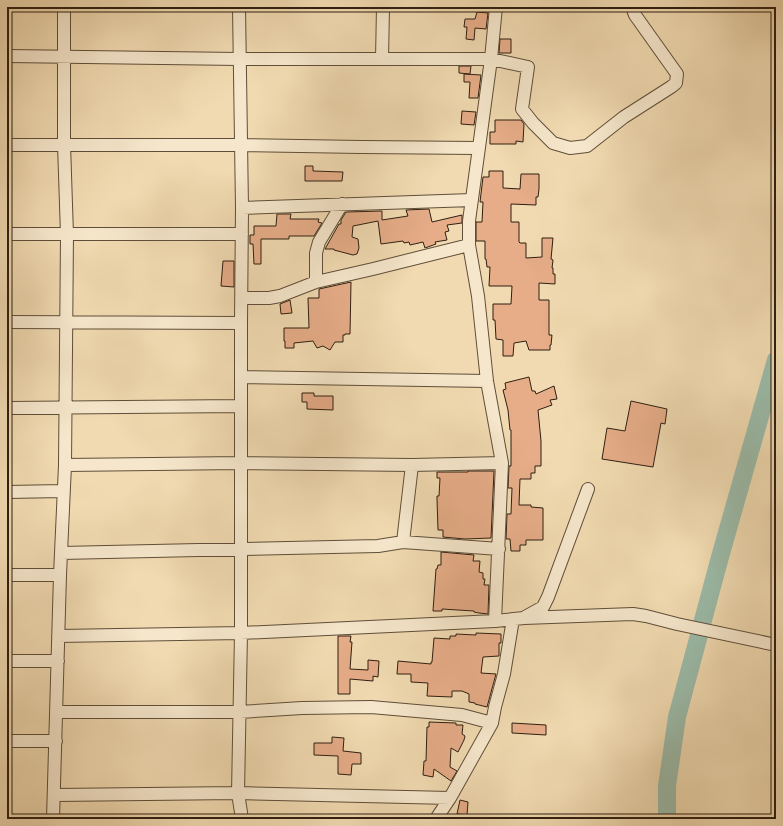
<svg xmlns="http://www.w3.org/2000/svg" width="783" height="826" viewBox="0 0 783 826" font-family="'IM FELL Double Pica',serif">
	<rect width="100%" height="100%" fill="#f1dab1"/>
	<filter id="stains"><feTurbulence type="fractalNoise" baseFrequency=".005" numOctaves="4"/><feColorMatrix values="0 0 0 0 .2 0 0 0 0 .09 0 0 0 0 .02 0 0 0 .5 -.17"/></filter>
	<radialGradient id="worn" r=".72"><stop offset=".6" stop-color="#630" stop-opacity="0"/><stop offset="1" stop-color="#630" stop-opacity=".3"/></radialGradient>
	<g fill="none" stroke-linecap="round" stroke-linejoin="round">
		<path stroke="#9bbba9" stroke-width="18" d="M 667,819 L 667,786 L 677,717 L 720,557 L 776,360"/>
	</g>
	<path fill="#e6ad88" stroke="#2e1f11" d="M 477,12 L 488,13 L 486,29 L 475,28 L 474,40 L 466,39 L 467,27 L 464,27 L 465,19 L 475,19 Z
		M 500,39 L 511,39 L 511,53 L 499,53 Z
		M 459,66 L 471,66 L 470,74 L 459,73 Z
		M 464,74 L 481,75 L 478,98 L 469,98 L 470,82 L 464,82 Z
		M 462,111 L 476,112 L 474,125 L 461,124 Z
		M 495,120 L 521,120 L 524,124 L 523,142 L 516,141 L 516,144 L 490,144 L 490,132 L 495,132 Z
		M 305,166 L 313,166 L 313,171 L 343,172 L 342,181 L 305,181 Z
		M 489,171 L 503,171 L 503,188 L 520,189 L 521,174 L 539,174 L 539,189 L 538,197 L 536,197 L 536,205 L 511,204 L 511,222 L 519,222 L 519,242 L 520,243 L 526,243 L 526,258 L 542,257 L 542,238 L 553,238 L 551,259 L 553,260 L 552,268 L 553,268 L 553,274 L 555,274 L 555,284 L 539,283 L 539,300 L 549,300 L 549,335 L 552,335 L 551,345 L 550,345 L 550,350 L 529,350 L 526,341 L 514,343 L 513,356 L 503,356 L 503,340 L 496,339 L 495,320 L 493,320 L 493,304 L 511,304 L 512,286 L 489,286 L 490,267 L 487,267 L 486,259 L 485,259 L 485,241 L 476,241 L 476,222 L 482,222 L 483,202 L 480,202 L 483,177 L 489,177 Z
		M 429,209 L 432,222 L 462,215 L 462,223 L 447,225 L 449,231 L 445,232 L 447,240 L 435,242 L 436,244 L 425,248 L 423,242 L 410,245 L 409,242 L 404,243 L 403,241 L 381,244 L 378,221 L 353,226 L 352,237 L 358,239 L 359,248 L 357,254 L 353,255 L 334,250 L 334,249 L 325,249 L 339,224 L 341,224 L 341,220 L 346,212 L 382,211 L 382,220 L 408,216 L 406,210 Z
		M 277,214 L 291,214 L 290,219 L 319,219 L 318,222 L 322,223 L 314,236 L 289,236 L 289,239 L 261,239 L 261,264 L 254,264 L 253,244 L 250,244 L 250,235 L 254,235 L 254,226 L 276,226 Z
		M 223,261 L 234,261 L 234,287 L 221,286 Z
		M 351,282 L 350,334 L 345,334 L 345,335 L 343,335 L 343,342 L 335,342 L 330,350 L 323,346 L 317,348 L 313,341 L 294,343 L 294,348 L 285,348 L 285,341 L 284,341 L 284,328 L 309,328 L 308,298 L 319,298 L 319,289 Z
		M 290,300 L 292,313 L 281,314 L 280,304 Z
		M 529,377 L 532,391 L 535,391 L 536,394 L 554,386 L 557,399 L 550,400 L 552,405 L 538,410 L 541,441 L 541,466 L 535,466 L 535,473 L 531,473 L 531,479 L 520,479 L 519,505 L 531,505 L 531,507 L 543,508 L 543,540 L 526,540 L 526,545 L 520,545 L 520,551 L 511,551 L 510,539 L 506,539 L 507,514 L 511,514 L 512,488 L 508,488 L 509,466 L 511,466 L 511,430 L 510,430 L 508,410 L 503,390 L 506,389 L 505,383 Z
		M 302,393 L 314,393 L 314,396 L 333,396 L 333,410 L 307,409 L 307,402 L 302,402 Z
		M 631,401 L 667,409 L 665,424 L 661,423 L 653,467 L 602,459 L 607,428 L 625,431 Z
		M 468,471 L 494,471 L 491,538 L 465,539 L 443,537 L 443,530 L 438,530 L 437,499 L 437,496 L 439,496 L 440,478 L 437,478 L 437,472 L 468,472 Z
		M 441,552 L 474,555 L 473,561 L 480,561 L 479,572 L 483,573 L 483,579 L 485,579 L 484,585 L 489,585 L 488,614 L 479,613 L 474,612 L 474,611 L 442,609 L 442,611 L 433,611 L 436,569 L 437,569 L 438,565 L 441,565 Z
		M 476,633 L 501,634 L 501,643 L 499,643 L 499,656 L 483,657 L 481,673 L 496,674 L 487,707 L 475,704 L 475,703 L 469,702 L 469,694 L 462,691 L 452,691 L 452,697 L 427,696 L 428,683 L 411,682 L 411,674 L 397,674 L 398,661 L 431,664 L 431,662 L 432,662 L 434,638 L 450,639 L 450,636 L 456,636 L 456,634 L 476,635 Z
		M 338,636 L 351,636 L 350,642 L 352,642 L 350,669 L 368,670 L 368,660 L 379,661 L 378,677 L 373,676 L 373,681 L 350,679 L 350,694 L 338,694 Z
		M 429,722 L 456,723 L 456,725 L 463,725 L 462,734 L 465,736 L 464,740 L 458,752 L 451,748 L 450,767 L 457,771 L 451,781 L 434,769 L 433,777 L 423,775 L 424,761 L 426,761 L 427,727 L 429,727 Z
		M 512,723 L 546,725 L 546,735 L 512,733 Z
		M 332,737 L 344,738 L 343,751 L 361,753 L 361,764 L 352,764 L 351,775 L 338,774 L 338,756 L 314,755 L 314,743 L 332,743 Z
		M 460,800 L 468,802 L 467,815 L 457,814 Z"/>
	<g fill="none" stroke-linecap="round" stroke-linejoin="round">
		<g stroke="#5f4e39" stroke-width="14">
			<path id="street" d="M 239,7 L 242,208 L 241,323 L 241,633 L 238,793 L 242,819
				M 7,56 L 240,59 L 491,59 L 528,67 L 522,109 L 533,123 L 553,143 L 570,148 L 587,146 L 624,117 L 671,87 L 676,83 L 677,74 L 635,15 L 632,7
				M 382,59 L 383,7
				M 7,145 L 242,145 L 361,147 L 479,148
				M 242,208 L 472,200
				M 7,234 L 242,234
				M 316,282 L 316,253 L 319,242 L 342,204
				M 241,298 L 269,298 L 280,296 L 316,282 L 373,269 L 469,245
				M 7,322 L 241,323
				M 241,377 L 487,381
				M 7,408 L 241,406
				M 65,465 L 241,463 L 412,465 L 502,463
				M 7,492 L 63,491
				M 403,542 L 412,465
				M 61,553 L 378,546 L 403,542 L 499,549
				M 7,575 L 60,575
				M 525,617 L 543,607 L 548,597 L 588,489
				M 495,621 L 502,463 L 487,381 L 478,296 L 469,245 L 469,221 L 491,59 L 496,7
				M 58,636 L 241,633 L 495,621 L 524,618 L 633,614 L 646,616 L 677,624 L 776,645
				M 7,661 L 58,661
				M 56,712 L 240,712 L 302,708 L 371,707 L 462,715 L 492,723
				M 7,741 L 56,741
				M 54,795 L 238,793 L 450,798
				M 53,819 L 60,575 L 65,465 L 67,235 L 64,144 L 64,7
				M 436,819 L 450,798 L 492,723 L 495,707 L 504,674 L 513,619"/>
		</g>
		<use href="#street" stroke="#f6e7cc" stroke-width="12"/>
	</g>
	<rect width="783" height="826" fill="none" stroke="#f1dab1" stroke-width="24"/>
	<rect x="8" y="8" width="767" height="810" fill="none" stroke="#2e1f11" stroke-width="2"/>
	<rect x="12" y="12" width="759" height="802" fill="none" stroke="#2e1f11"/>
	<rect width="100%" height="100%" filter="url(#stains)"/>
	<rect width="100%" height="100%" fill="url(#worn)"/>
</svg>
